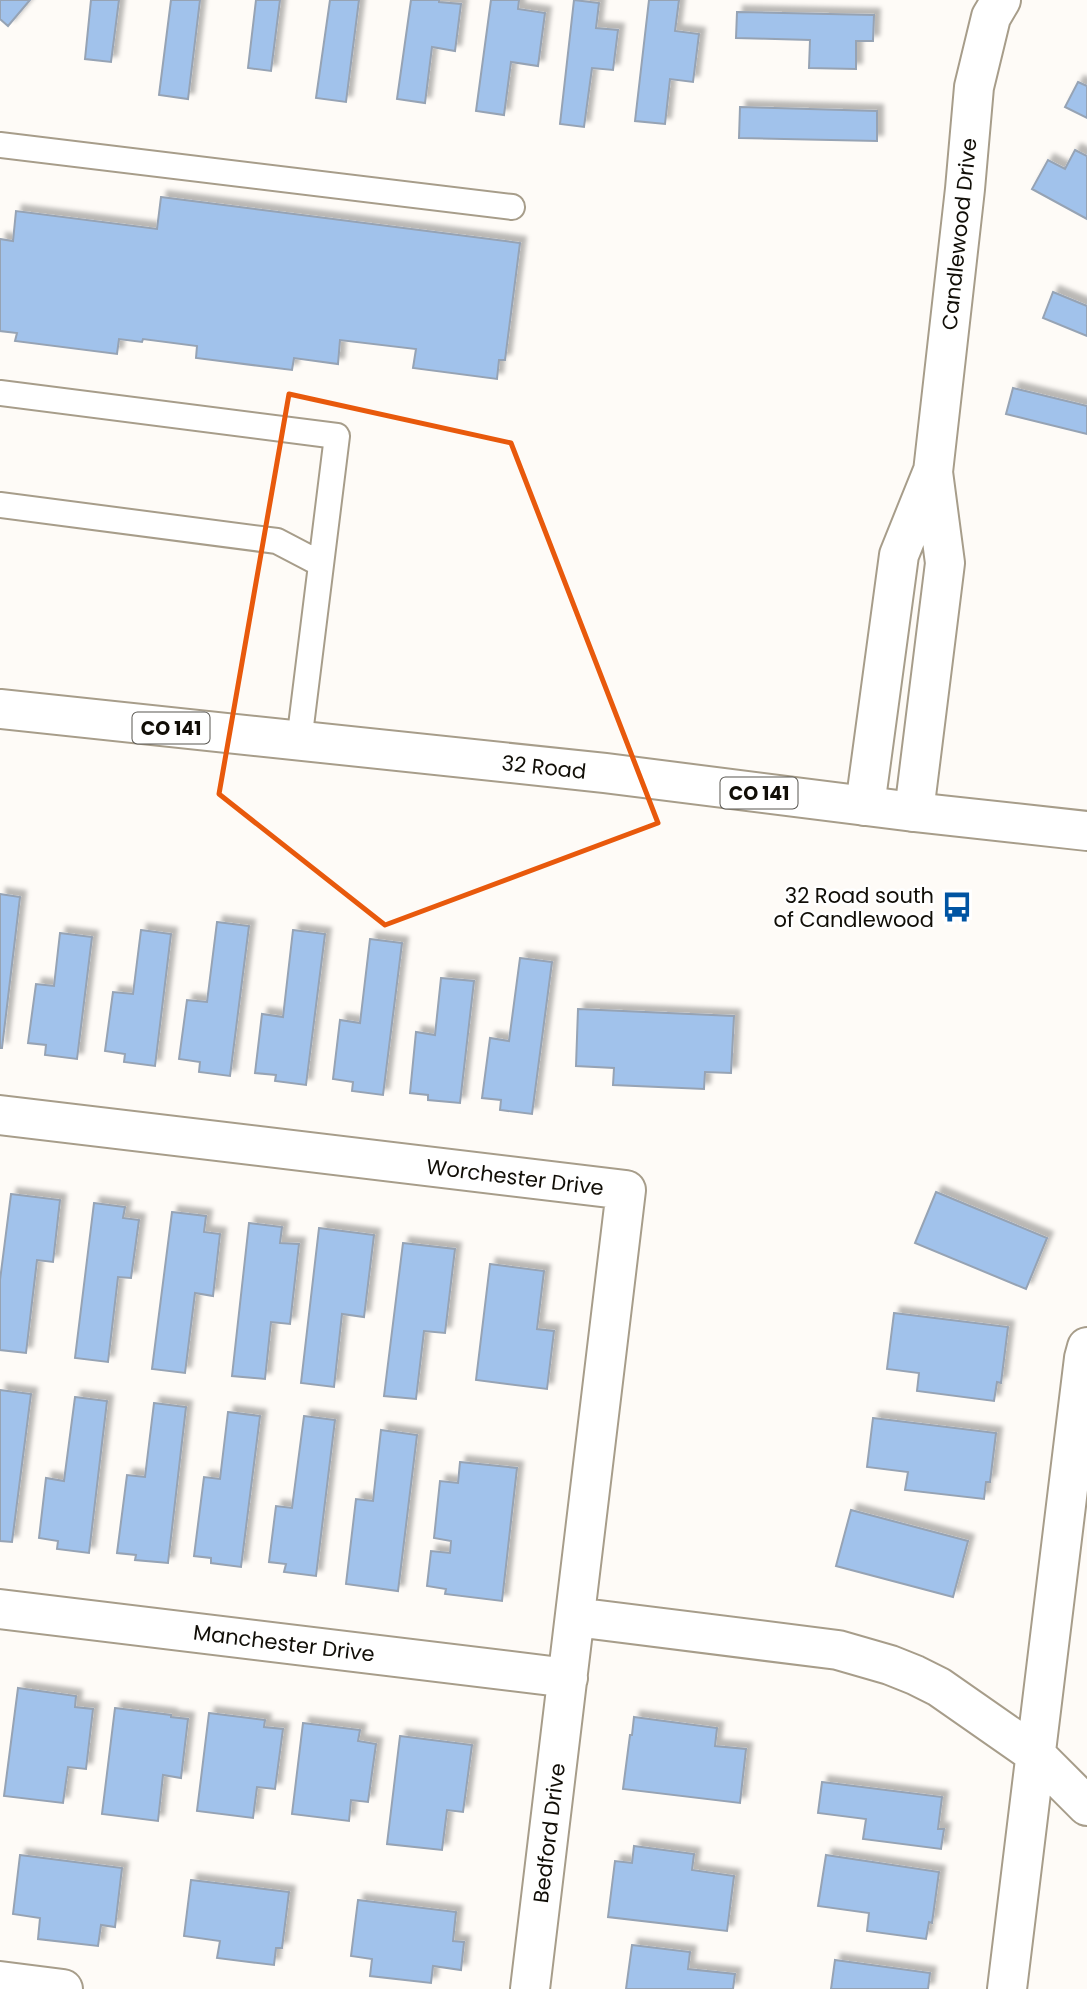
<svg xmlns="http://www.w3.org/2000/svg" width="1087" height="1989" viewBox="0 0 1087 1989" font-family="Poppins,sans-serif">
	<defs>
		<filter id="shadow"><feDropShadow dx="6" dy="-6" stdDeviation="2" flood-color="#0004"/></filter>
	</defs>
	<rect width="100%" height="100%" fill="#fefbf7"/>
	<path fill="#a1c2eb" stroke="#96a3b4" stroke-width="2" filter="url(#shadow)" d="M 0,0 L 30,0 L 8,26 L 0,19 Z
		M 91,0 L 119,0 L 111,62 L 85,59 Z
		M 171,0 L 200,0 L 188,99 L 159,95 Z
		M 256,0 L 280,0 L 271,71 L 248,68 Z
		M 330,0 L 359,0 L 346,102 L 316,98 Z
		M 411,0 L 439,0 L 439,2 L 461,4 L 455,51 L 432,47 L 425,103 L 397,99 Z
		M 491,0 L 519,0 L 518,9 L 545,13 L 538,66 L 511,62 L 504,115 L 476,111 Z
		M 574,0 L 599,3 L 596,28 L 618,30 L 613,70 L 592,68 L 584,127 L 560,124 Z
		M 649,0 L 679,0 L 675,31 L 699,34 L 693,82 L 670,79 L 665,124 L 635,121 Z
		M 737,12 L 874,15 L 873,41 L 856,41 L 856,69 L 809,68 L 810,40 L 736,38 Z
		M 1078,82 L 1087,86 L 1087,118 L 1065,107 Z
		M 740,107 L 877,111 L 877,141 L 739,138 Z
		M 1075,150 L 1087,156 L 1087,219 L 1032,189 L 1048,160 L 1065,169 Z
		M 161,197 L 520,243 L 505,360 L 499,360 L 497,379 L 413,368 L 416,349 L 340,340 L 338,364 L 294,358 L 292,370 L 196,358 L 197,346 L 143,339 L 142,342 L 119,339 L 117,354 L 15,341 L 17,333 L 0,331 L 0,239 L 13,241 L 16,211 L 157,229 Z
		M 1053,292 L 1087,306 L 1087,336 L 1043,318 Z
		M 1013,388 L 1087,406 L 1087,434 L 1006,414 Z
		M 0,894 L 20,897 L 2,1048 L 0,1048 Z
		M 217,922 L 249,926 L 230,1076 L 199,1072 L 200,1062 L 179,1059 L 187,1000 L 207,1002 Z
		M 141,930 L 171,934 L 155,1066 L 124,1062 L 125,1054 L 105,1051 L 113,992 L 133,994 Z
		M 293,930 L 325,934 L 306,1085 L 275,1081 L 276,1075 L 255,1073 L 262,1014 L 283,1017 Z
		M 60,933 L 92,937 L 77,1059 L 45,1055 L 46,1045 L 28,1043 L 36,984 L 54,986 Z
		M 370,939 L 402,943 L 383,1095 L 352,1091 L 353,1082 L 333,1079 L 340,1020 L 360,1023 Z
		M 520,958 L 552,962 L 532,1114 L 500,1110 L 501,1100 L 482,1098 L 490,1038 L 509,1041 Z
		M 441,978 L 474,981 L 460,1103 L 428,1100 L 428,1095 L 410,1093 L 416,1032 L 435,1035 Z
		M 578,1009 L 734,1016 L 731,1073 L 705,1072 L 704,1089 L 613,1085 L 614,1068 L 576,1066 Z
		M 936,1192 L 1047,1238 L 1026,1289 L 915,1243 Z
		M 11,1194 L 60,1200 L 53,1262 L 37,1260 L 26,1353 L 0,1350 L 0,1280 Z
		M 94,1203 L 125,1207 L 123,1218 L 139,1220 L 131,1278 L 118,1277 L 108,1362 L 75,1358 Z
		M 172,1212 L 206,1216 L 204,1232 L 220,1234 L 213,1296 L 195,1293 L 185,1373 L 152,1369 Z
		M 249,1223 L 282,1227 L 280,1243 L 299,1244 L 290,1324 L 271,1322 L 265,1379 L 232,1376 Z
		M 319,1228 L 374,1235 L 364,1317 L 342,1314 L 334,1387 L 301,1383 Z
		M 403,1243 L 455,1249 L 445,1333 L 424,1331 L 416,1399 L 384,1396 Z
		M 490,1264 L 544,1271 L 537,1329 L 554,1331 L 547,1389 L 476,1380 Z
		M 894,1313 L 1008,1327 L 1001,1383 L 997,1382 L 994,1401 L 917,1391 L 919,1373 L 887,1369 Z
		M 0,1390 L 31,1394 L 12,1542 L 0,1541 Z
		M 75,1397 L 107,1401 L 89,1553 L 57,1549 L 58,1541 L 39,1538 L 46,1478 L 64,1481 Z
		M 154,1403 L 186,1407 L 168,1563 L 135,1560 L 136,1555 L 117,1553 L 127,1475 L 145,1477 Z
		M 228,1412 L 260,1416 L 241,1567 L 211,1563 L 211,1558 L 194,1556 L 204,1477 L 220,1479 Z
		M 304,1416 L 335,1420 L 316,1576 L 284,1572 L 286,1564 L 269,1562 L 276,1506 L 292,1508 Z
		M 873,1418 L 996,1433 L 990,1482 L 986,1482 L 984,1499 L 905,1490 L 908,1472 L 867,1467 Z
		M 381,1430 L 417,1435 L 398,1591 L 346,1584 L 356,1499 L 373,1501 Z
		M 460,1462 L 517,1468 L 502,1601 L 445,1594 L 446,1589 L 427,1586 L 431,1551 L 450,1553 L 451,1541 L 434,1538 L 440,1481 L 458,1483 Z
		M 851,1510 L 968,1541 L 953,1597 L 836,1566 Z
		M 18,1688 L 76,1696 L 75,1707 L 93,1709 L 86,1769 L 68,1767 L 63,1803 L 4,1796 Z
		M 115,1708 L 171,1715 L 171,1717 L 188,1719 L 181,1778 L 163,1775 L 158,1821 L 102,1814 Z
		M 209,1713 L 265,1720 L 264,1727 L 283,1729 L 275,1789 L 257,1787 L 253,1818 L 197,1811 Z
		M 634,1717 L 717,1728 L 715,1746 L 746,1749 L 740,1803 L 623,1789 L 630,1735 L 632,1735 Z
		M 303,1723 L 360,1730 L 358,1741 L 376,1744 L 368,1802 L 351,1800 L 349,1821 L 292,1814 Z
		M 400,1736 L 472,1745 L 463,1812 L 447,1810 L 442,1850 L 387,1844 Z
		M 822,1782 L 942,1797 L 938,1829 L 944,1829 L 941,1849 L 863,1839 L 866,1819 L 818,1813 Z
		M 634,1846 L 694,1854 L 692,1870 L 734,1876 L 727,1931 L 608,1917 L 615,1861 L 632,1863 Z
		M 20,1855 L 122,1868 L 115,1927 L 101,1925 L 98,1946 L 38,1939 L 40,1918 L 13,1914 Z
		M 826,1855 L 939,1872 L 932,1923 L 929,1922 L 926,1939 L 867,1931 L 869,1913 L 818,1906 Z
		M 191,1880 L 289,1892 L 282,1948 L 276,1948 L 274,1965 L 217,1958 L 220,1941 L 184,1936 Z
		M 358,1900 L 456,1912 L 453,1941 L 464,1942 L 461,1970 L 433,1966 L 431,1983 L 370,1976 L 372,1959 L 351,1956 Z
		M 632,1945 L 690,1952 L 688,1969 L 735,1974 L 733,1989 L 626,1989 Z
		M 835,1960 L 930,1973 L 928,1989 L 831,1989 Z"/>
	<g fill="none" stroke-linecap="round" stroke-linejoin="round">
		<g stroke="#a79d8a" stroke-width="28">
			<path id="lane" d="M 0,145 L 512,207
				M 0,393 L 337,436 L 299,742
				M 0,505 L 277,541 L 321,564"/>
		</g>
		<g stroke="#a79d8a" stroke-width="42">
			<path id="street" d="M 865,806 L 899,555 L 932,473
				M 914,812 L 945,563 L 933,472 L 965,189 L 974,87 L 991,17 L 1001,0
				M 0,1115 L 626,1190 L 530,1989
				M 0,1609 L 568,1678
				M 575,1617 L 838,1650 L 890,1665 L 915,1675 L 939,1687 L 1035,1754 L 1087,1806
				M 0,1981 L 63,1989
				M 1007,1989 L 1084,1358 L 1087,1347"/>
		</g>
		<g stroke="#a79d8a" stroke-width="42">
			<path id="primary" d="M 0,709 L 605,773 L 914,812 L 1087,831"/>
		</g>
		<use href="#lane" stroke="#fff" stroke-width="24"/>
		<use href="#street" stroke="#fff" stroke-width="38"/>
		<use href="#primary" stroke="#fff" stroke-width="38"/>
	</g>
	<path fill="none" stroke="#e8590c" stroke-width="5" stroke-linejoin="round" d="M 289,394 L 511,443 L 658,823 L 385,925 L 219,794 Z"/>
	<defs>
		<g id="bus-bare" transform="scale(2.415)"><path d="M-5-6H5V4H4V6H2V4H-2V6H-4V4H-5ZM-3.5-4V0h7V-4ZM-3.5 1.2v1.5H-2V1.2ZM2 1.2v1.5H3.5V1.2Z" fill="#0054a2" stroke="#fff" stroke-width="2.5" paint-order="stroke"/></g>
	</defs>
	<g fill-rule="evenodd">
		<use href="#bus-bare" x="957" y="907"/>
	</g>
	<g text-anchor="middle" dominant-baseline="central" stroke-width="5" stroke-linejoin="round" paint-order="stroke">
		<g fill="#fff" stroke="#585651" stroke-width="2">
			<rect x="132.5" y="712.5" width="77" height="31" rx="5"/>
			<rect x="720.5" y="777.5" width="77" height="31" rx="5"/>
		</g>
		<g font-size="19" font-weight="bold" fill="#110e07">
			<text x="171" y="728">CO 141</text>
			<text x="759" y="793">CO 141</text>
		</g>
		<g font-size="21" fill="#110e07" stroke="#fff">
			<text transform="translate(959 234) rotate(-84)">Candlewood Drive</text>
			<text transform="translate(544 767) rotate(6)">32 Road</text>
			<text transform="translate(515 1177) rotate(7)">Worchester Drive</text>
			<text transform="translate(284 1643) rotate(7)">Manchester Drive</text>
			<text transform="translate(549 1833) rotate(-83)">Bedford Drive</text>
		</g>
		<g font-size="21" fill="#110e07" stroke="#fff" text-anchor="end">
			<text x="934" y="895">32 Road south<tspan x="934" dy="24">of Candlewood</tspan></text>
		</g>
	</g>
</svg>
